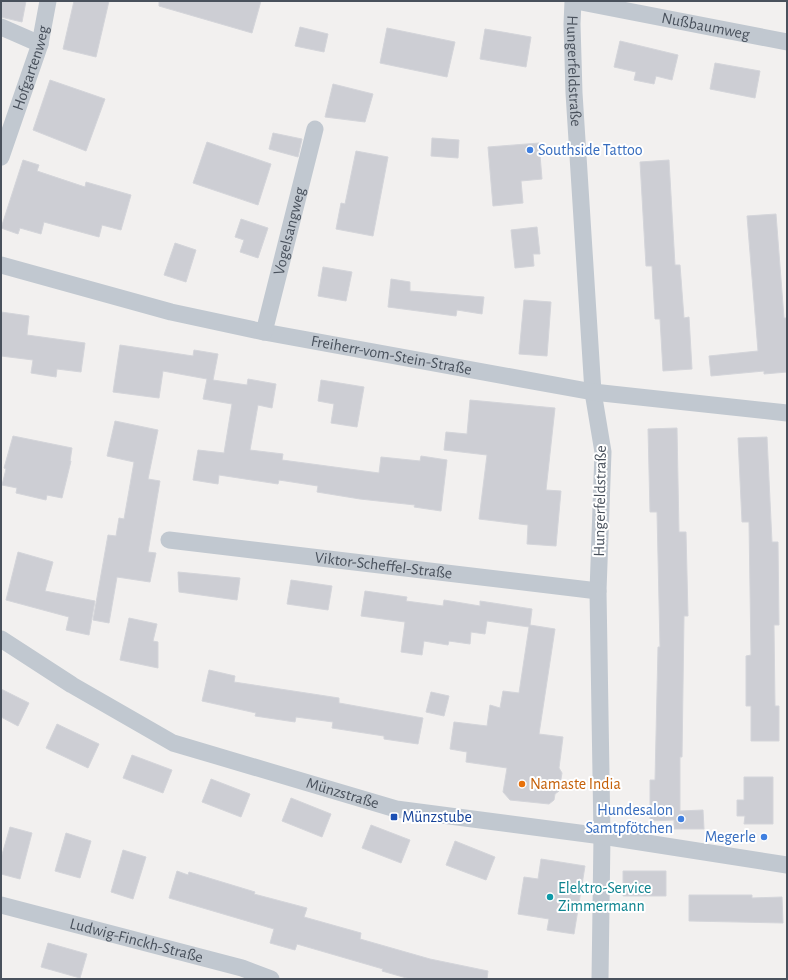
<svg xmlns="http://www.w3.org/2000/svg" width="788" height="980" viewBox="0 0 788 980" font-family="'Alegreya Sans',sans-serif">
	<rect width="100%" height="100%" fill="#f2f0ef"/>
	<path fill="#cdced4" stroke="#d4d5da" d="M 1,1 L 26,1 L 22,22 L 1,17 Z
		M 74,1 L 109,1 L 96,57 L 63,49 Z
		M 159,1 L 261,1 L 252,33 L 159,6 Z
		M 300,27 L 328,34 L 324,52 L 295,46 Z
		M 387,28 L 455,42 L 447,77 L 380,63 Z
		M 485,29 L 531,37 L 526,67 L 480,59 Z
		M 620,41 L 678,55 L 672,80 L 656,76 L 654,84 L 634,80 L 636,72 L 614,67 Z
		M 715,63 L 760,71 L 755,98 L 710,89 Z
		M 50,80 L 105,99 L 86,151 L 33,130 Z
		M 333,84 L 373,94 L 365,122 L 325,117 Z
		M 273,133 L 302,139 L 298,157 L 269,149 Z
		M 432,138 L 459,140 L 458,158 L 431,156 Z
		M 207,142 L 271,164 L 258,205 L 193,183 Z
		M 539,143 L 542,179 L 521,181 L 523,203 L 493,206 L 488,147 Z
		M 356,151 L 388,157 L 373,236 L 336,229 L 341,203 L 345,204 Z
		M 23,160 L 39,165 L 37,171 L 85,187 L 86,182 L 131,195 L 121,230 L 102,225 L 99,237 L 44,222 L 41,234 L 20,228 L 18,234 L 1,228 Z
		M 669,160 L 675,265 L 680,265 L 684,318 L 689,317 L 692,369 L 663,371 L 660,319 L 655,319 L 652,266 L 646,266 L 640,162 Z
		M 776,214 L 784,318 L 787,318 L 787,372 L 764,374 L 764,371 L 711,376 L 709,356 L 758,351 L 747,216 Z
		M 241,219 L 268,228 L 258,258 L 240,252 L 244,240 L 235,237 Z
		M 537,227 L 540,254 L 533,254 L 534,266 L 515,268 L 511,230 Z
		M 175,243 L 196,250 L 186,282 L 164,275 Z
		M 323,267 L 352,272 L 346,301 L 318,296 Z
		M 391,279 L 410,282 L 410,291 L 484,297 L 482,314 L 457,310 L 456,316 L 388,307 Z
		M 524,300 L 551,302 L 547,356 L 519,354 Z
		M 1,312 L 29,316 L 27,335 L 85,343 L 81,372 L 57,369 L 56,377 L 31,373 L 33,360 L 1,356 Z
		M 120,345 L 193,356 L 194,350 L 218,354 L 213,380 L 247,385 L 248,379 L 276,384 L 272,408 L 258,405 L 250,450 L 283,454 L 282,460 L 379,473 L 381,457 L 420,461 L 421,456 L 447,460 L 441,511 L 414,507 L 415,505 L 360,499 L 317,492 L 318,486 L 279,480 L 278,484 L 219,475 L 218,484 L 193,480 L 198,450 L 224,453 L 232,404 L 203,399 L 207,379 L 163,371 L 159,398 L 113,392 Z
		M 321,380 L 364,387 L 357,427 L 331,423 L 334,404 L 318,401 Z
		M 470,400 L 555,408 L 546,490 L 561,491 L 556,546 L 527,544 L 528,525 L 479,519 L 487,455 L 444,450 L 446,432 L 467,434 Z
		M 115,421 L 158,430 L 148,479 L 160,481 L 148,552 L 156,553 L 150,582 L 117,577 L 109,623 L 93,620 L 108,535 L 116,536 L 119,518 L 124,519 L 134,462 L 107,456 Z
		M 677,428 L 679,532 L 686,532 L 688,616 L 684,616 L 682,757 L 680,757 L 680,811 L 703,810 L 704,829 L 674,829 L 674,820 L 650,821 L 650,780 L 655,780 L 658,647 L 660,647 L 657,512 L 650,512 L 648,429 Z
		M 13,436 L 72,448 L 70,461 L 71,461 L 62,498 L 47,495 L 46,500 L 16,493 L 17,488 L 2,485 L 6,469 L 4,468 Z
		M 767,437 L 772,542 L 778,542 L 779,625 L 774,625 L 775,706 L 779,706 L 779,741 L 751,741 L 751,706 L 746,706 L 746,656 L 751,655 L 749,522 L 742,522 L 738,438 Z
		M 18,552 L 53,562 L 45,591 L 95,601 L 89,635 L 66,630 L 69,617 L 6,600 Z
		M 178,572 L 240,578 L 237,600 L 179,592 Z
		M 291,580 L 332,586 L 328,610 L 287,604 Z
		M 365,591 L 407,597 L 406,601 L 443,606 L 444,600 L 480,606 L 480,601 L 532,609 L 530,625 L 555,629 L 539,734 L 563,737 L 559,768 L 562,773 L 559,791 L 555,794 L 554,800 L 549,804 L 510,800 L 503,792 L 507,768 L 466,762 L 467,752 L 450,749 L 454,722 L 487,726 L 490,705 L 500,708 L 503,691 L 519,693 L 529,627 L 487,621 L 485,634 L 471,632 L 470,644 L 449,641 L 448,645 L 424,641 L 422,655 L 401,652 L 405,622 L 361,616 Z
		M 129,618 L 157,624 L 153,641 L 158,642 L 158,668 L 120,660 Z
		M 209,670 L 235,676 L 234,682 L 339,698 L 339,703 L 423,718 L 418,744 L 384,739 L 384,736 L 332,728 L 333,722 L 296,717 L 295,722 L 255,716 L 256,713 L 202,701 Z
		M 1,689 L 29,703 L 18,726 L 1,717 Z
		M 431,692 L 449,696 L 444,716 L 426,712 Z
		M 57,724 L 99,744 L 88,768 L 46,748 Z
		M 132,755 L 172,770 L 163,793 L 123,778 Z
		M 744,777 L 773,777 L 773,824 L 744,824 L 745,816 L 737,816 L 737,800 L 744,800 Z
		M 211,779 L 250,794 L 241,817 L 202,802 Z
		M 291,798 L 331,814 L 322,837 L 282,821 Z
		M 371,825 L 410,840 L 401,863 L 362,848 Z
		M 10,827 L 32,833 L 20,879 L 1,874 L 1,858 Z
		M 66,833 L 91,841 L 80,878 L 55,871 Z
		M 455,841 L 495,857 L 486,880 L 446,865 Z
		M 123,850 L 146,857 L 133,899 L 111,892 Z
		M 541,859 L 585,866 L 574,934 L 547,930 L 549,919 L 518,914 L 524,877 L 538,879 Z
		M 177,871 L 188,875 L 189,872 L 255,892 L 254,894 L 307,908 L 304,917 L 361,933 L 360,939 L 430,959 L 488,971 L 487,979 L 410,979 L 382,971 L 383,969 L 297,944 L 295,950 L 270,943 L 274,929 L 169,898 Z
		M 623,871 L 666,871 L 666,896 L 623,896 Z
		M 689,895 L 752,895 L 752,898 L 782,897 L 783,923 L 689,921 Z
		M 48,943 L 87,954 L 80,978 L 41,967 Z"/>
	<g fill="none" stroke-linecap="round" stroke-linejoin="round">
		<g stroke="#c1c8d0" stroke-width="17">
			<path id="s1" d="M 573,1 L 572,24 L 574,93 L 593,392 L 603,452 L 598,591 L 602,836 L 600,979"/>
			<path id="s2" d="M 576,1 L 787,42"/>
			<path d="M 1,27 L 40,44"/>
			<path id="s3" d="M 1,157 L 40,44 L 48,1"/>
			<path id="s4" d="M 1,265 L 171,312 L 264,332 L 593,392 L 787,413"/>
			<path id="s5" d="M 264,332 L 315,129"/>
			<path id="s6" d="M 169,540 L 598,591"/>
			<path id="s7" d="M 1,639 L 72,685 L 173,743 L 396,809 L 602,836 L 787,865"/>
			<path id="s8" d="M 1,905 L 242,968 L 271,979"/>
		</g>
	</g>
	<g fill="#3f7fe0" stroke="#fff" stroke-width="1.5">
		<circle cx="530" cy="150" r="4"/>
		<circle cx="681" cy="819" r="4"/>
		<circle cx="764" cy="837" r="4"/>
	</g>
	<circle fill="#e8710a" stroke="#fff" stroke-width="1.5" cx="522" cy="784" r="4"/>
	<rect fill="#1a4fb4" stroke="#fff" stroke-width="1.5" x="390" y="813" width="8" height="8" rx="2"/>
	<circle fill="#0f9aa8" stroke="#fff" stroke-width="1.5" cx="550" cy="897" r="4"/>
	<g text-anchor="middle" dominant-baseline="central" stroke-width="4" stroke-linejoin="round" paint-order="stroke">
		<g font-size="16" fill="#49515c" stroke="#fff">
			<text stroke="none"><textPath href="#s2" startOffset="132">Nußbaumweg</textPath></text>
			<text stroke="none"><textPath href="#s3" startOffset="94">Hofgartenweg</textPath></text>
			<text stroke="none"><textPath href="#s1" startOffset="70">Hungerfeldstraße</textPath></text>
			<text stroke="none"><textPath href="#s5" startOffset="104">Vogelsangweg</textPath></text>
			<text stroke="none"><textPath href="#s4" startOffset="401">Freiherr-vom-Stein-Straße</textPath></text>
			<text transform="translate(600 501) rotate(-89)">Hungerfeldstraße</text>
			<text stroke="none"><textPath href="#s6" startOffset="216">Viktor-Scheffel-Straße</textPath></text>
			<text stroke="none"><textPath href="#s7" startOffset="378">Münzstraße</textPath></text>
			<text stroke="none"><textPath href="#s8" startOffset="140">Ludwig-Finckh-Straße</textPath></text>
		</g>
		<g font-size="16" fill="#366cbe" stroke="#fff" text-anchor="end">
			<text x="538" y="150" text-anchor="start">Southside Tattoo</text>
			<text x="673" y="810">Hundesalon<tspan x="673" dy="18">Samtpfötchen</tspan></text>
			<text x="756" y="837">Megerle</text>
		</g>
		<g font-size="16" fill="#c56008" stroke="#fff" text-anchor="start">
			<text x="530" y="784">Namaste India</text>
		</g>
		<g font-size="16" fill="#164399" stroke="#fff" text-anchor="start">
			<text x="402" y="817">Münzstube</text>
		</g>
		<g font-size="16" fill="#0d838f" stroke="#fff" text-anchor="start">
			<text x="558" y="888">Elektro-Service<tspan x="558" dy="18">Zimmermann</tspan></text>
		</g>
	</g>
	<rect width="788" height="980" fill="none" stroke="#49515c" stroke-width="4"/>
</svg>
